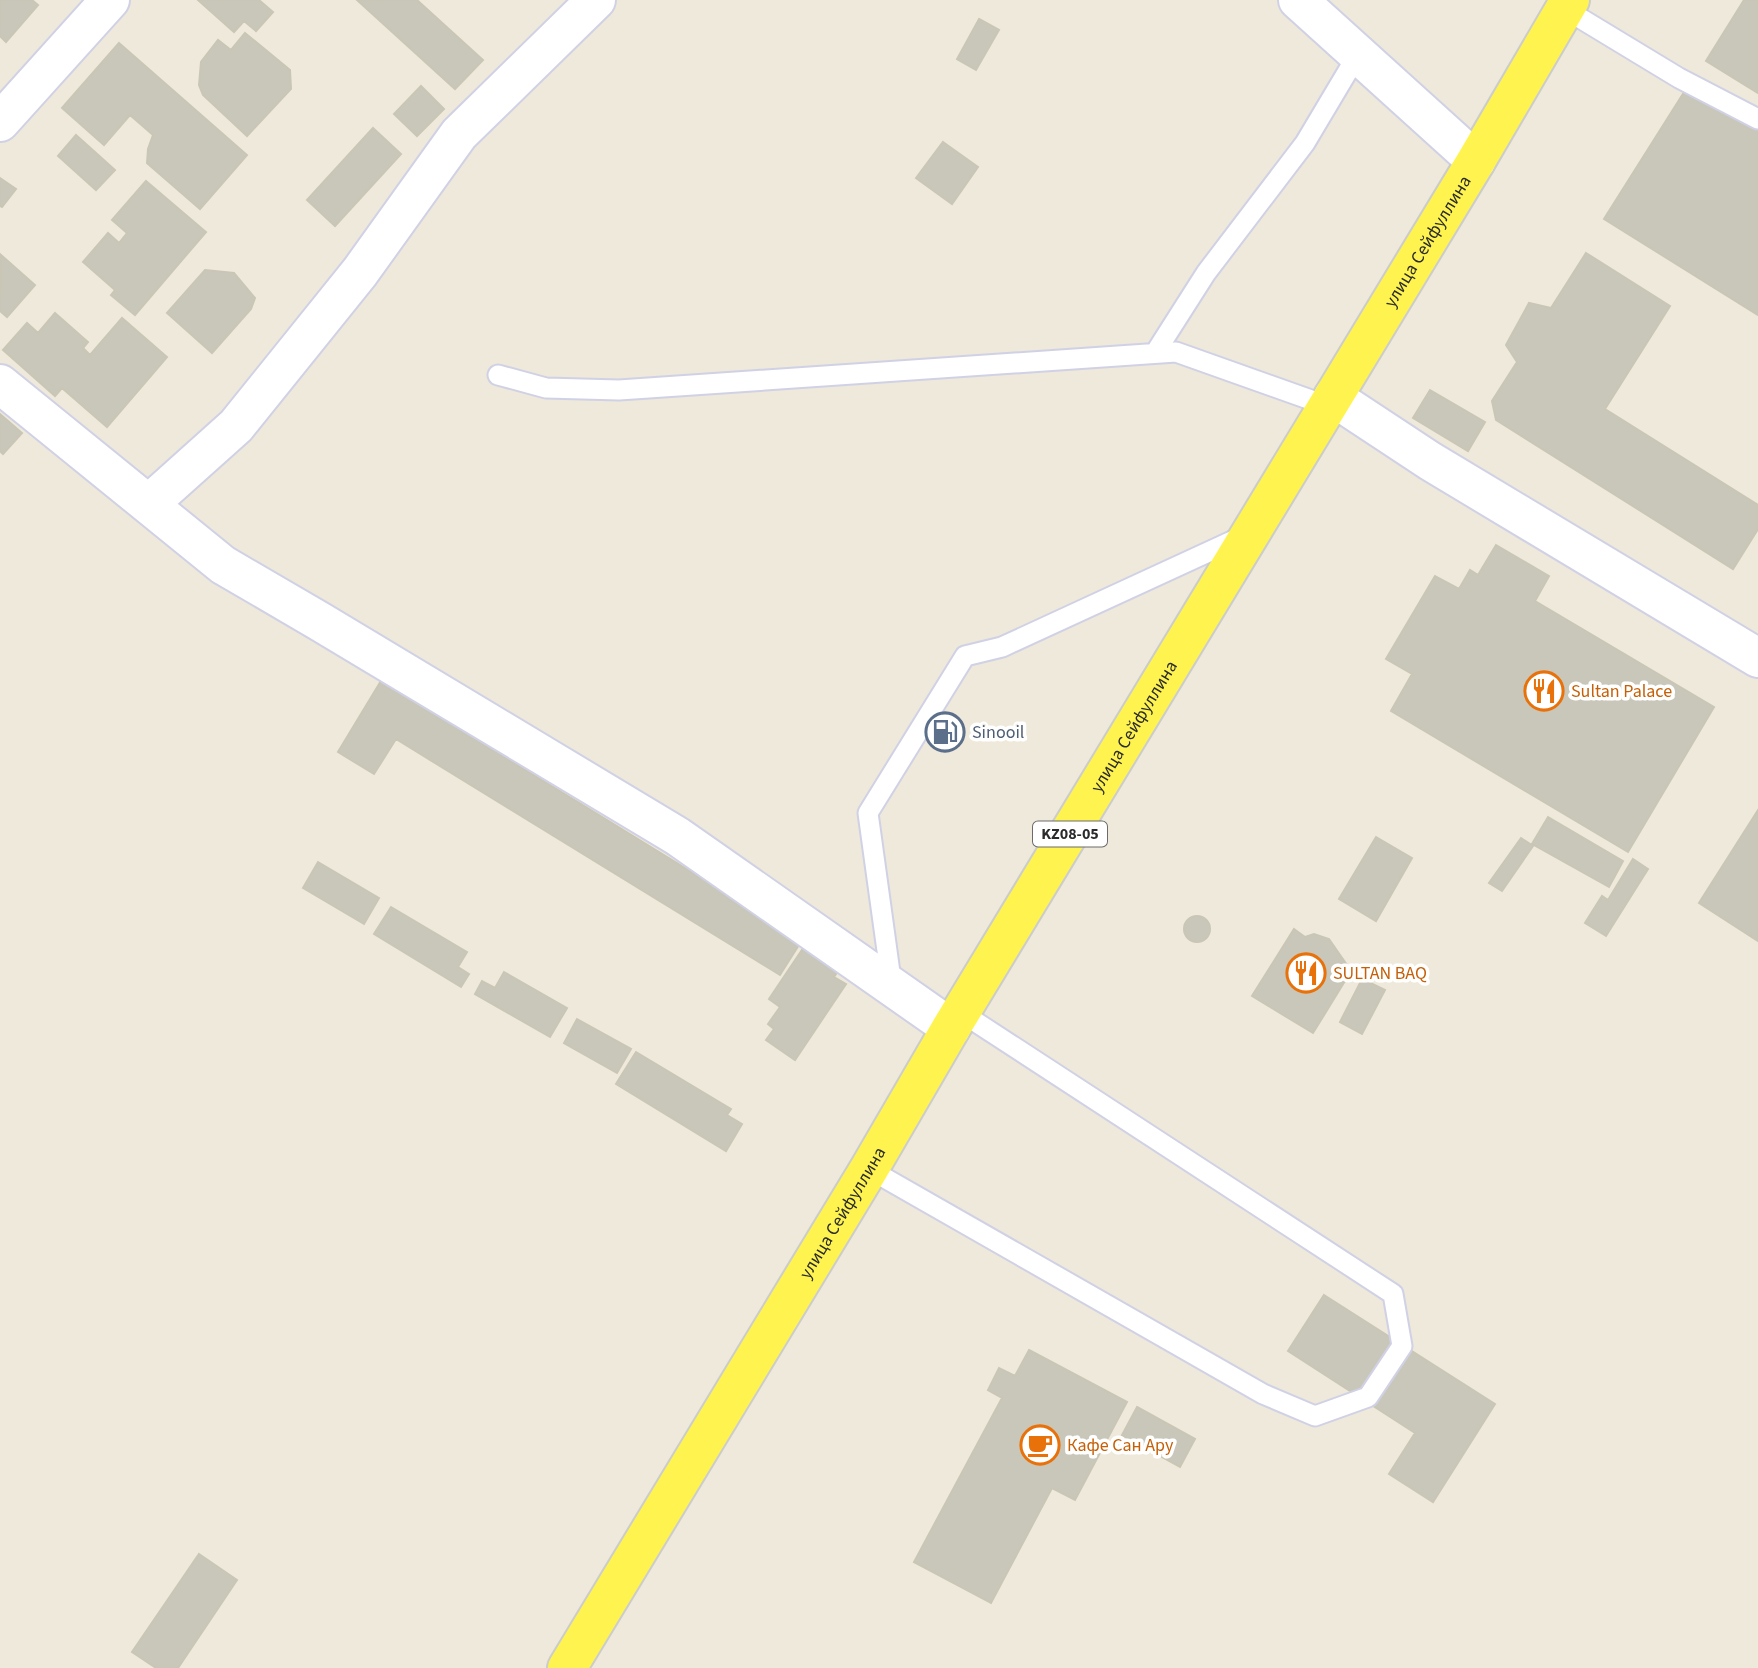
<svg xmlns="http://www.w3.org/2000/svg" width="1758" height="1668" viewBox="0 0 1758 1668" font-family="'Source Sans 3',sans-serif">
	<rect width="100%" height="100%" fill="#eee9db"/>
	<path fill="#c9c7ba" stroke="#cac6b5" stroke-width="2" d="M 0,0 L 32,0 L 38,5 L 6,42 L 0,36 Z
		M 198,0 L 259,0 L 273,12 L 256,31 L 244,21 L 234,32 Z
		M 357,0 L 417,0 L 483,60 L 455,89 Z
		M 1744,0 L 1758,0 L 1758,93 L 1706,61 Z
		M 979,19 L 999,30 L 976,70 L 957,59 Z
		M 245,33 L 290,70 L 291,89 L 247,136 L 203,95 L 199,85 L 201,62 L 218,40 L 231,50 Z
		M 119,43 L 247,155 L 200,209 L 147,163 L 148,149 L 153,135 L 130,115 L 104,145 L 62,108 Z
		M 421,86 L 444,109 L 417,136 L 394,114 Z
		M 1688,86 L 1758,130 L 1758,315 L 1604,219 Z
		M 373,128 L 401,154 L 335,226 L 307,200 Z
		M 76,135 L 115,170 L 96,190 L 58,156 Z
		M 943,142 L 978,167 L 952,204 L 916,178 Z
		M 0,178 L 16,189 L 2,207 L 0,206 Z
		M 146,181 L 206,232 L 135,315 L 111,295 L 115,290 L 83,262 L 108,233 L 119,243 L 127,233 L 112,220 Z
		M 1586,253 L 1670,306 L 1605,409 L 1758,505 L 1758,529 L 1733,569 L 1496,420 L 1492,401 L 1517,362 L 1506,345 L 1529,303 L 1551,308 Z
		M 1,255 L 35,285 L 7,317 L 0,311 Z
		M 205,270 L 234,273 L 255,298 L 251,309 L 212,353 L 167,313 Z
		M 55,313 L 88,342 L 83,348 L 90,355 L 122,318 L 167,357 L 107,427 L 62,388 L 55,396 L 3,350 L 27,323 L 38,333 Z
		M 1430,390 L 1485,422 L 1468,451 L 1413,418 Z
		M 0,414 L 22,433 L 3,454 L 0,451 Z
		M 1496,545 L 1549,576 L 1535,601 L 1714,707 L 1628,852 L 1391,711 L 1412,674 L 1386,659 L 1435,576 L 1459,589 L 1470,570 L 1478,575 Z
		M 381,681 L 802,940 L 780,975 L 396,739 L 374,774 L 338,752 Z
		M 1758,810 L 1758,941 L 1699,903 Z
		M 1548,817 L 1623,861 L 1609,887 L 1532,844 Z
		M 1376,837 L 1412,858 L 1376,921 L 1339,899 Z
		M 1521,838 L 1533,846 L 1502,891 L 1489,883 Z
		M 1633,859 L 1648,869 L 1606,936 L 1585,923 L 1602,896 L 1608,900 Z
		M 318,862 L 379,898 L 364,924 L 303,888 Z
		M 391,907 L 467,952 L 458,967 L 469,974 L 461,987 L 374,934 Z
		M1184 929a13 13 0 1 1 26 0a13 13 0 1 1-26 0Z
		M 1294,929 L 1305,937 L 1314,934 L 1329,939 L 1347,965 L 1345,981 L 1313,1033 L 1252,996 Z
		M 808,941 L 842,965 L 834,977 L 846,984 L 795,1060 L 766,1040 L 774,1029 L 768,1024 L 780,1007 L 769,999 Z
		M 504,972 L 567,1008 L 550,1037 L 475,994 L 482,981 L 495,988 Z
		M 1362,979 L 1385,990 L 1362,1034 L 1340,1022 Z
		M 577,1019 L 631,1049 L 617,1073 L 564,1043 Z
		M 636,1052 L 731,1109 L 727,1115 L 742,1124 L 726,1151 L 616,1084 Z
		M 1324,1295 L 1495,1404 L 1433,1502 L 1389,1474 L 1415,1433 L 1288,1351 Z
		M 1029,1350 L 1127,1402 L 1075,1500 L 1052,1488 L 991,1603 L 914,1562 L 1002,1398 L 988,1390 L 999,1368 L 1015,1376 Z
		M 1137,1407 L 1195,1439 L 1180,1467 L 1122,1435 Z
		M 199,1554 L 237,1580 L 178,1668 L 156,1668 L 132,1652 Z"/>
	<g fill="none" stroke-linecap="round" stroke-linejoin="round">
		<g stroke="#d0d1e5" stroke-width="23">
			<path id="lane" d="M 1565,9 L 1679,78 L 1758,119
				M 1155,353 L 1206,273 L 1305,143 L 1358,54
				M 498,375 L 546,388 L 619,390 L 1176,352 L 1328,406
				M 892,987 L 868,813 L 965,656 L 1002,647 L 1243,536
				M 869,1169 L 1263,1394 L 1315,1416 L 1368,1397 L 1402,1346 L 1393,1294 L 962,1013"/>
		</g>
		<g stroke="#d0d1e5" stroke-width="42">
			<path id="street" d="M 1298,0 L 1476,161
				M 0,122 L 110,0
				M 0,384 L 223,565 L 319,621 L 677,836 L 951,1028
				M 1333,397 L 1430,461 L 1758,658
				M 149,504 L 236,426 L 360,272 L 459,134 L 596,0"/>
		</g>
		<g stroke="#ccc" stroke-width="42">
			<g id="primary">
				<path id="s1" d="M 567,1668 L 869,1169 L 951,1028 L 1476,161 L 1570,0"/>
			</g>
		</g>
		<use href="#lane" stroke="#fff" stroke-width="19"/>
		<use href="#street" stroke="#fff" stroke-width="38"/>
		<use href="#primary" stroke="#fff44f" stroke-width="38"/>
	</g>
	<defs>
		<g id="restaurant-ring" transform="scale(2.0125)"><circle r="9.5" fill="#fff" stroke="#e8710a" stroke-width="1.5"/><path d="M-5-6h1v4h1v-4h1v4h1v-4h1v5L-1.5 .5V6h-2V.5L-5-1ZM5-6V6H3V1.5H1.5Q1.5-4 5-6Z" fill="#e8710a"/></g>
		<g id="fuel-ring" transform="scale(2.0125)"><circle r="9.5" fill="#fff" stroke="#5c6f8a" stroke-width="1.5"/><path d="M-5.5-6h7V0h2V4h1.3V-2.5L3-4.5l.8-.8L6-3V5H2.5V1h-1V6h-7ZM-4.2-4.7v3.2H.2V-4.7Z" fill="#5c6f8a"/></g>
		<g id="cafe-ring" transform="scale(2.0125)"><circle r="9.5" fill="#fff" stroke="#e8710a" stroke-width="1.5"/><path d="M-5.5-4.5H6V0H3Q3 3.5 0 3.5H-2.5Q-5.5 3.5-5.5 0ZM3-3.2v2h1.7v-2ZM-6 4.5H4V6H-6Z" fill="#e8710a"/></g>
	</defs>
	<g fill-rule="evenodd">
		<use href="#restaurant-ring" x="1544" y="691"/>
		<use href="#fuel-ring" x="945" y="732"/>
		<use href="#restaurant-ring" x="1306" y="973"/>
		<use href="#cafe-ring" x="1040" y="1445"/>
	</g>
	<g text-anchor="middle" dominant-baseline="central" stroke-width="7" stroke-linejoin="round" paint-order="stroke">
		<rect fill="#fff" stroke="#6b6b6b" stroke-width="2" x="1033" y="821.5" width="74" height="25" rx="5"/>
		<g font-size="16" font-weight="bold" fill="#2b2b2b">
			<text x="1070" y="834">KZ08-05</text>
		</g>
		<g font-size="18" fill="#2b2b2b" stroke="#fff">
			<text stroke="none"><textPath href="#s1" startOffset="1666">улица Сейфуллина</textPath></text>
			<text stroke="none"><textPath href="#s1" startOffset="1099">улица Сейфуллина</textPath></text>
			<text stroke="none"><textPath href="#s1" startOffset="532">улица Сейфуллина</textPath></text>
		</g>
		<g font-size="18" fill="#c56008" stroke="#fff" text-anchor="start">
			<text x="1571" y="691">Sultan Palace</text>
			<text x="1333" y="973">SULTAN BAQ</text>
			<text x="1067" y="1445">Кафе Сан Ару</text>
		</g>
		<g font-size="18" fill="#4e5e75" stroke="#fff" text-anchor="start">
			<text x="972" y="732">Sinooil</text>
		</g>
	</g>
</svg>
